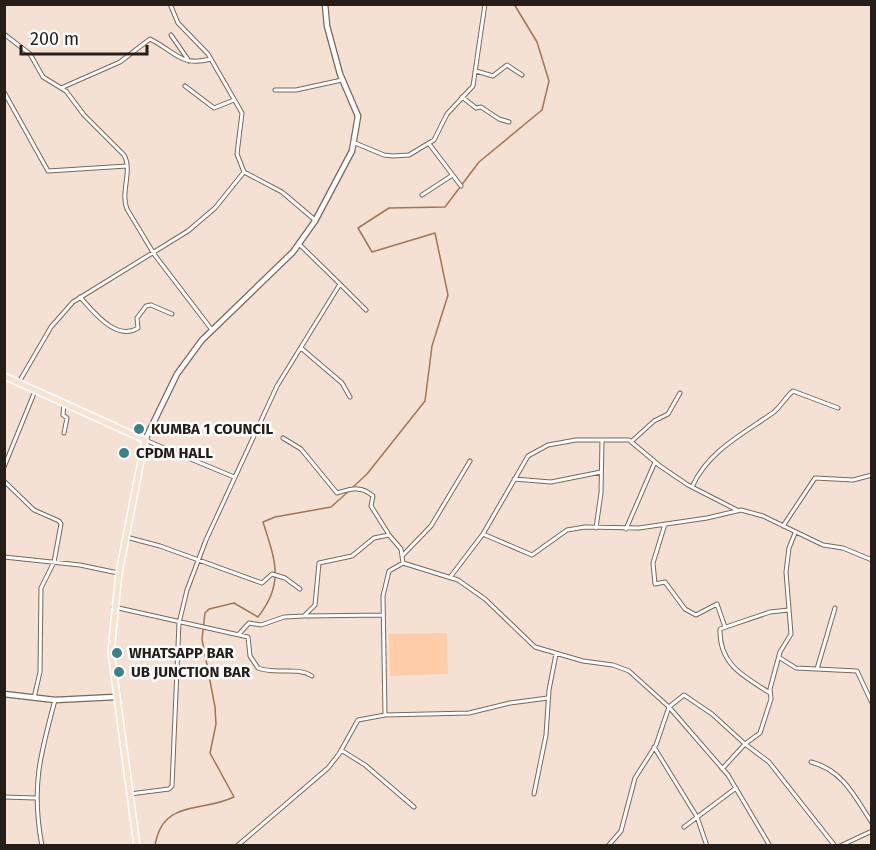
<svg xmlns="http://www.w3.org/2000/svg" width="876" height="850" viewBox="0 0 876 850" font-family="'Fira Sans',sans-serif">
	<rect width="100%" height="100%" fill="#f5e1d3"/>
	<path fill="#fdcda9" d="M 447,633 L 448,674 L 390,676 L 389,634 Z"/>
	<g fill="none" stroke-linecap="round" stroke-linejoin="round">
		<path stroke="#a17653" stroke-width="1.5" d="M 353,487 L 367,474 L 425,401 L 432,346 L 448,295 L 435,233 L 372,252 L 358,228 L 389,208 L 445,207 L 479,162 L 542,110 L 549,81 L 537,42 L 514,4
			M 155,846 C 162,799 201,813 234,797 L 210,753 L 216,724 L 215,707 L 202,639 L 205,613 L 209,609 L 234,603 L 258,617 C 285,583 275,560 263,522 L 275,517 L 331,507 L 349,491"/>
		<g stroke="#78675b" stroke-width="5">
			<path id="street" d="M 170,4 L 178,23 L 208,54 L 242,113 L 237,154 L 244,172
				M 4,34 L 30,54 L 43,77 L 66,91 L 84,115 L 124,155 C 133,171 120,192 127,209 L 154,254 L 212,330
				M 171,35 L 189,61
				M 476,71 L 493,76 L 507,65 L 522,75
				M 185,86 L 214,108 L 234,100
				M 61,88 L 120,62 L 150,39 C 176,52 180,67 211,59
				M 275,90 L 296,90 L 342,80
				M 4,92 L 48,171 L 127,166
				M 462,97 L 476,108 L 481,107 L 499,119 L 509,122
				M 355,143 L 384,155 L 393,156 L 409,155 L 434,140 L 447,114 L 473,86 L 485,4
				M 430,145 L 461,186
				M 422,195 L 451,176
				M 340,284 L 366,310
				M 80,297 C 93,311 116,342 138,328 L 137,318 L 146,306 L 151,305 L 172,314
				M 301,348 L 342,383 L 350,397
				M 19,382 L 51,327 L 73,302 L 188,231 L 215,208 L 244,172 L 282,192 L 315,220
				M 64,433 L 67,418 L 63,415 L 64,404
				M 283,438 L 301,449 L 337,493 C 351,489 361,485 373,496 L 371,506 L 388,533
				M 145,440 L 234,477
				M 632,441 L 654,421 L 668,414 L 680,393
				M 4,467 L 35,391
				M 514,479 L 551,482 L 601,472
				M 4,481 L 34,510 L 59,521 L 61,524 L 54,562 L 41,588 L 40,672 L 34,698
				M 692,487 C 708,451 743,434 774,412 C 781,406 786,397 793,391 L 838,408
				M 665,524 L 653,563 L 655,584 L 665,582 L 685,609 L 696,615 L 717,604 L 725,627
				M 783,526 L 815,478 L 853,480 L 872,475
				M 596,528 L 601,493 L 602,440
				M 626,529 L 655,462
				M 483,534 L 528,456 L 548,445 L 576,440 L 629,440 L 660,466 L 688,485 L 737,510
				M 126,537 L 160,546 L 262,583 L 272,574 L 285,578 L 300,589
				M 402,556 L 431,526 L 470,461
				M 4,557 L 80,565 L 118,573
				M 451,576 L 483,534 L 532,555 L 567,530 L 585,527 L 639,528 L 707,518 L 741,510 L 763,516 L 823,545 L 843,548 L 872,560
				M 114,607 L 248,637 L 250,656 L 258,668 C 275,675 296,666 312,676
				M 306,616 L 383,615
				M 239,634 L 249,623 L 261,625 L 284,617 L 304,616 L 315,605 L 319,563 L 352,556 L 374,538 L 389,535 L 401,549 L 403,563
				M 780,658 L 796,668 L 857,671 L 872,703
				M 817,669 L 835,608
				M 770,693 C 743,676 719,664 720,629 L 770,612 L 789,610
				M 385,715 L 469,713 L 510,703 L 548,698
				M 654,747 L 697,817 L 707,846
				M 341,750 L 365,765 L 414,807
				M 811,762 C 843,770 855,797 872,823
				M 722,769 L 745,744 L 760,733 L 771,699 L 770,689 L 780,652 L 791,634 L 786,572 L 789,548 L 795,533
				M 130,794 L 169,789 L 172,786 L 179,623 L 187,590 L 206,540 L 277,386 L 340,284 L 299,244
				M 534,794 L 546,735 L 549,690 L 556,654
				M 4,797 L 36,798
				M 684,827 L 736,788
				M 42,846 C 31,788 40,755 55,700
				M 237,846 L 328,768 L 339,754 L 358,720 L 385,715 L 383,596 L 389,571 L 403,563 L 458,580 L 485,599 L 535,647 L 583,661 L 613,665 L 629,671 L 669,707 L 728,775 L 770,846
				M 608,846 L 621,831 L 635,778 L 656,745 L 669,707 L 684,695 L 712,714 L 745,744 L 769,762 L 835,846
				M 840,846 L 872,831"/>
		</g>
		<g stroke="#78675b" stroke-width="7">
			<path id="secondary" d="M 145,440 L 177,374 L 202,340 L 293,252 L 315,221 L 352,151 L 358,116 L 340,74 L 327,26 L 325,4
				M 4,694 L 55,700 L 115,697"/>
		</g>
		<g stroke="#fff" stroke-width="8">
			<path id="primary" d="M 4,376 L 145,440 L 119,573 L 111,652 L 137,846"/>
		</g>
		<use href="#street" stroke="#fff" stroke-width="3"/>
		<use href="#secondary" stroke="#fff" stroke-width="4.5"/>
		<use href="#primary" stroke="#f8e2d1" stroke-width="5"/>
	</g>
	<g fill="#3a818b" stroke="#fff" stroke-width="2">
		<circle cx="139" cy="429" r="6"/>
		<circle cx="124" cy="453" r="6"/>
		<circle cx="117" cy="653" r="6"/>
		<circle cx="119" cy="672" r="6"/>
	</g>
	<g text-anchor="middle" dominant-baseline="central" stroke-width="5" stroke-linejoin="round" paint-order="stroke">
		<g font-size="15" font-weight="bold" fill="#241d18" stroke="#fff" text-anchor="start">
			<text x="151" y="429">KUMBA 1 COUNCIL</text>
			<text x="136" y="453">CPDM HALL</text>
			<text x="129" y="653">WHATSAPP BAR</text>
			<text x="131" y="672">UB JUNCTION BAR</text>
		</g>
	</g>
	<rect width="876" height="850" fill="none" stroke="#241d18" stroke-width="12"/>
	<path d="M21 45v9h126v-9" fill="none" stroke="#241d18" stroke-width="3"/>
	<text x="30" y="45" font-size="18" fill="#241d18" stroke="#ffffff" stroke-width="4.5" paint-order="stroke">200 m</text>
</svg>
